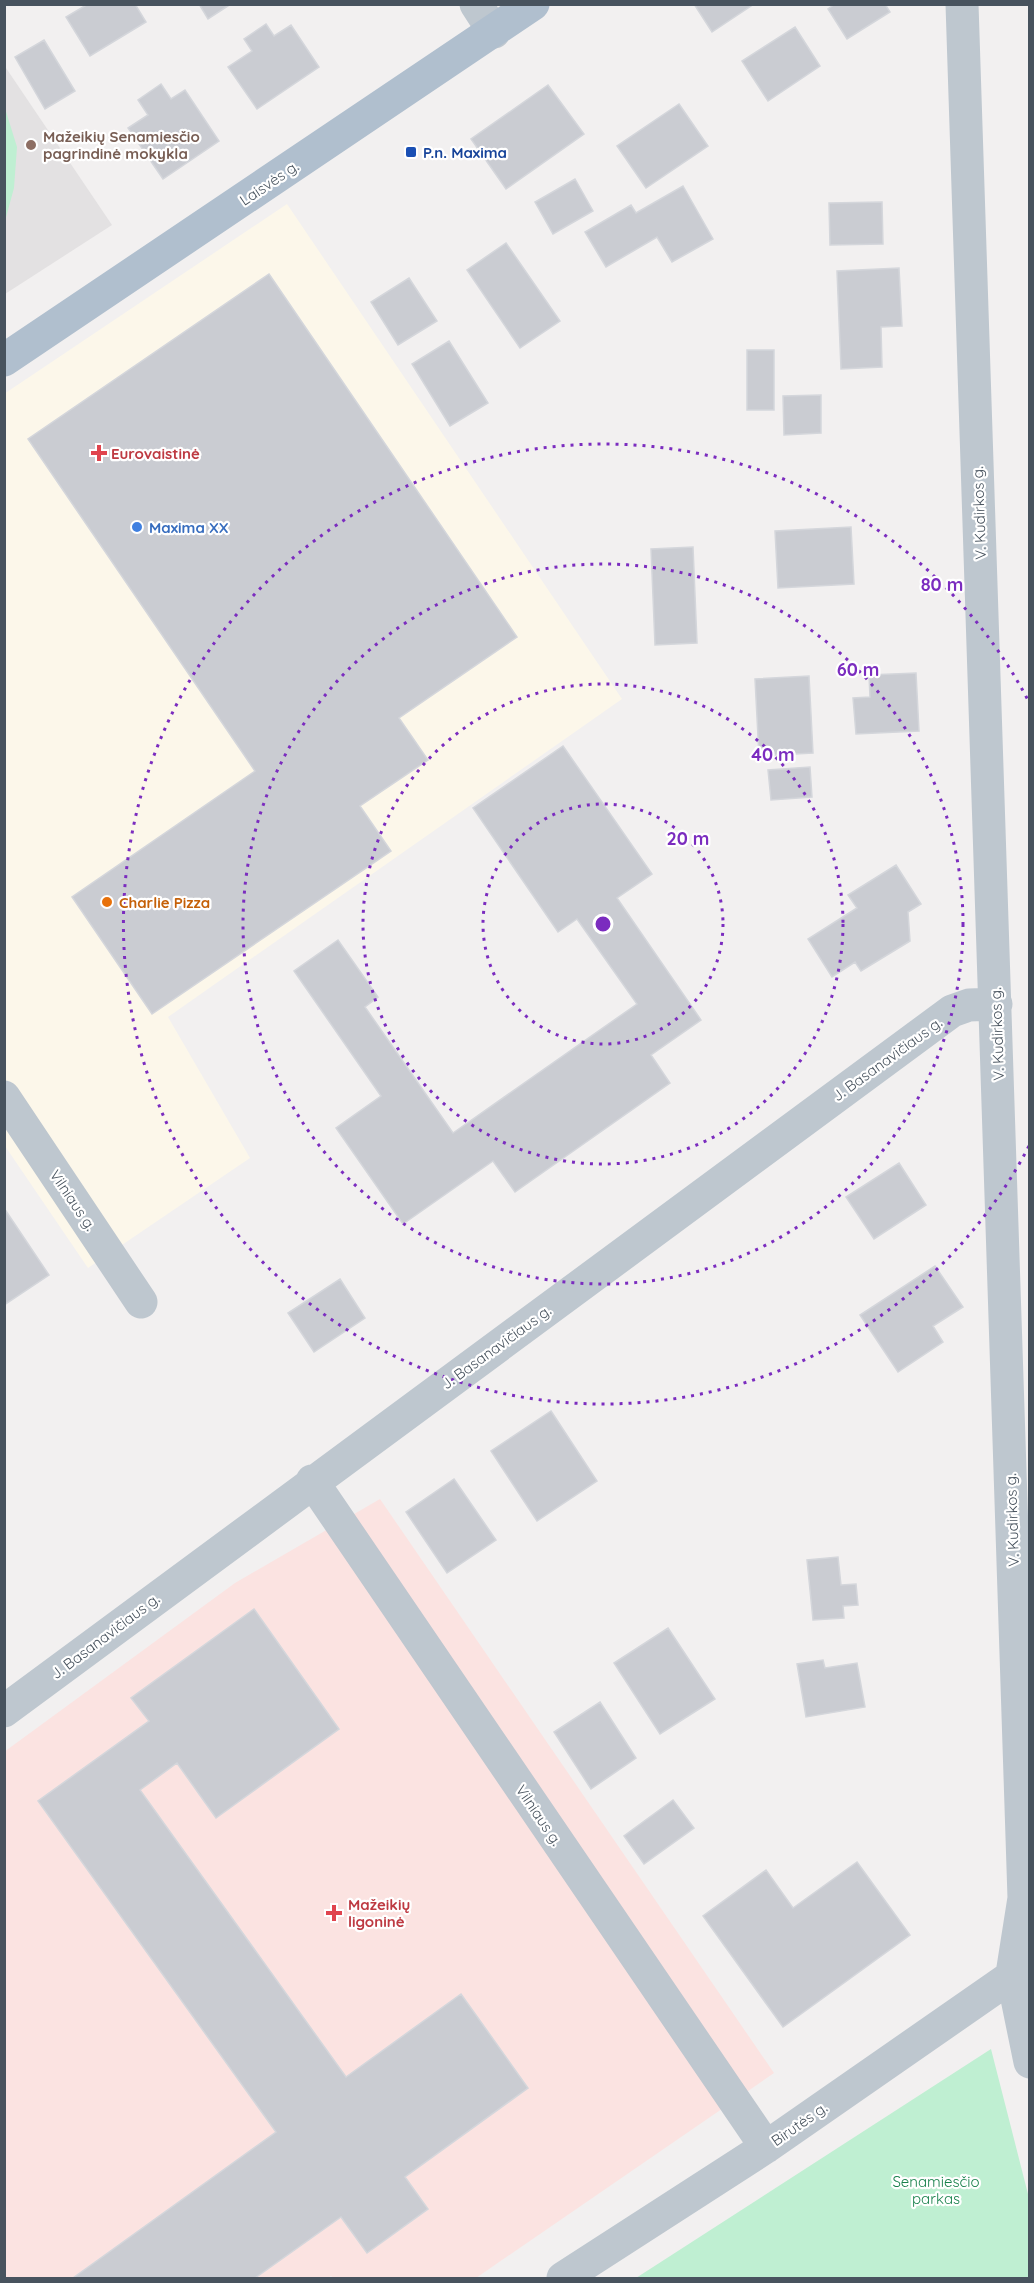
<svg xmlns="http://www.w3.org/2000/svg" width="1034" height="2283" viewBox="0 0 1034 2283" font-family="Quicksand,sans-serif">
	<rect width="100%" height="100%" fill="#f2f0f0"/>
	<path fill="#fcf7ea" d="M 287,204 L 622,699 L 168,1017 L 250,1158 L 88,1268 L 5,1146 L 4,394 Z"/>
	<path fill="#e3e1e2" d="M 4,65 L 112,225 L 5,294 L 4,294 Z"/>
	<path fill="#fbe3e1" d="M 380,1499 L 774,2073 L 476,2278 L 333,2278 L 331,2276 L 328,2278 L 5,2278 L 4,1752 L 235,1583 Z"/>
	<path fill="#bfefd2" d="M 4,105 L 17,147 L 14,188 L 5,221 Z
		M 991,2049 L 1029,2198 L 1029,2278 L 636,2278 Z"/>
	<path fill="#caccd2" stroke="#d4d6db" stroke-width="1.5" d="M 88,4 L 135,4 L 146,22 L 90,56 L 66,17 Z
		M 199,4 L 231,4 L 208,19 Z
		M 694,4 L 754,4 L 712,32 Z
		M 835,4 L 885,4 L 890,12 L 847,39 L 828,9 Z
		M 266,24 L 274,36 L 291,25 L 319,67 L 257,109 L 228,67 L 252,51 L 244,39 Z
		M 795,27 L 820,66 L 768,101 L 742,61 Z
		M 44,40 L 75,91 L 45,109 L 15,57 Z
		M 161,84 L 171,99 L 185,90 L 219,141 L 163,179 L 128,128 L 148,115 L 138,100 Z
		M 548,85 L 584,134 L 506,189 L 471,139 Z
		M 679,104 L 708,146 L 646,188 L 617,146 Z
		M 575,179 L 593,211 L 553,234 L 535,202 Z
		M 683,186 L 713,239 L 672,262 L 657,237 L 606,267 L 585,232 L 631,205 L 636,213 Z
		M 882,202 L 883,244 L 830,245 L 829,203 Z
		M 506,243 L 560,321 L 520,348 L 467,270 Z
		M 899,268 L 902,326 L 881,327 L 882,367 L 841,369 L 837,271 Z
		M 269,274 L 517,637 L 399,718 L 428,760 L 360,806 L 391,851 L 152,1014 L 72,897 L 255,771 L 28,439 Z
		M 409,278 L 437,321 L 398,345 L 371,302 Z
		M 449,341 L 488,403 L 450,426 L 412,364 Z
		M 747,350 L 774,350 L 774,410 L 747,410 Z
		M 821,395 L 821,433 L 784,435 L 783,396 Z
		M 851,527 L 854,584 L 778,588 L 775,531 Z
		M 693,547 L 697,643 L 655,645 L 651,549 Z
		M 916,673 L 919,731 L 856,734 L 853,698 L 870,697 L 869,675 Z
		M 809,676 L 813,753 L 759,756 L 755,679 Z
		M 563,746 L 652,874 L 617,898 L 701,1020 L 651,1055 L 670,1083 L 515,1192 L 493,1161 L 403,1224 L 336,1128 L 381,1096 L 294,971 L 338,940 L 378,997 L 365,1007 L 453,1133 L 637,1004 L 577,919 L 558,932 L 473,808 Z
		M 810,767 L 812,797 L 771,800 L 768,770 Z
		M 896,865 L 921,904 L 908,912 L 910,941 L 861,971 L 855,962 L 832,977 L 808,939 L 857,908 L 848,895 Z
		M 899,1163 L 926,1205 L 874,1239 L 846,1197 Z
		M 6,1211 L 49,1275 L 4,1305 L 4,1212 Z
		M 935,1266 L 963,1307 L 933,1326 L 943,1342 L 898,1372 L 860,1315 Z
		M 340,1279 L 365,1318 L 314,1352 L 288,1313 Z
		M 551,1411 L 597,1481 L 537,1521 L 491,1451 Z
		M 454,1479 L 496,1540 L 447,1573 L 406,1512 Z
		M 838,1557 L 841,1585 L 856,1584 L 858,1605 L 843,1606 L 844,1618 L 813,1620 L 807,1560 Z
		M 254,1609 L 339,1729 L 216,1818 L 177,1763 L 140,1790 L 346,2077 L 461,1994 L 528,2088 L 405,2177 L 428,2209 L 367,2253 L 341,2217 L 255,2278 L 73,2278 L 276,2132 L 38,1801 L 149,1721 L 131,1698 Z
		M 668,1628 L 715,1699 L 660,1734 L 614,1663 Z
		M 823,1660 L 825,1668 L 857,1663 L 865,1707 L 806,1717 L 797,1664 Z
		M 600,1702 L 636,1758 L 591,1789 L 554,1732 Z
		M 673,1800 L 694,1828 L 644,1864 L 624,1836 Z
		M 857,1862 L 910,1935 L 783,2027 L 703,1916 L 766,1870 L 793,1908 Z"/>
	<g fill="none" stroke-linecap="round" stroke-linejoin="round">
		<path stroke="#bec7cf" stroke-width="33" d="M 476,4 L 494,32
			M 962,4 L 1024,1898 L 1012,1974 L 1030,2062
			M 4,1097 L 141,1302
			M 312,1481 L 766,2147
			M 4,1711 L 952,1011 L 969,1005 L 996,1004
			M 563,2278 L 766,2147 L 1028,1965"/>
		<path stroke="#b0bfce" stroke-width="33" d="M 4,360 L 533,4"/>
	</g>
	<g fill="none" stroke="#7b2cbf" stroke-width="3" stroke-dasharray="3 6">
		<circle cx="603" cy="924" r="120"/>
		<circle cx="603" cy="924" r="240"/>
		<circle cx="603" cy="924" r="360"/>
		<path d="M1029 1146A480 480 0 1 1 1029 702"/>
	</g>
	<circle fill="#8d6e63" stroke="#fff" stroke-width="2" cx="31" cy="145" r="6"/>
	<rect fill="#1a4fb4" stroke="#fff" stroke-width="2" x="405" y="146" width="12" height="12" rx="3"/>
	<g fill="#e0444e" stroke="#fff" stroke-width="2">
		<path d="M96 444h6v6h6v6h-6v6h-6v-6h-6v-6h6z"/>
		<path d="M331 1904h6v6h6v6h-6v6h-6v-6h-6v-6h6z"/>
	</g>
	<circle fill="#3f7fe0" stroke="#fff" stroke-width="2" cx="137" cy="527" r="6"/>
	<circle fill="#e8710a" stroke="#fff" stroke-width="2" cx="107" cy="902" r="6"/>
	<g text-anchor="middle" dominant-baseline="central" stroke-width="4.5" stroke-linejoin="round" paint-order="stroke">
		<g font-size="15" font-weight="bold" fill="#785e54" stroke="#fff" text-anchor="start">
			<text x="43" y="136">Mažeikių Senamiesčio<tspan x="43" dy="17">pagrindinė mokykla</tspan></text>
		</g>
		<g font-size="15" font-weight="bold" fill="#164399" stroke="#fff" text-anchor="start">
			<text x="423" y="152">P.n. Maxima</text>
		</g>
		<g font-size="15" fill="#48535e" stroke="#fff">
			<text transform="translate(269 183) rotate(-34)">Laisvės g.</text>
			<text transform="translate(979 513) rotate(-92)">V. Kudirkos g.</text>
			<text transform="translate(997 1034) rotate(-92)">V. Kudirkos g.</text>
			<text transform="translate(887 1059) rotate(-36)">J. Basanavičiaus g.</text>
			<text transform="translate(73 1200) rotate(56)">Vilniaus g.</text>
			<text transform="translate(496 1347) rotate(-36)">J. Basanavičiaus g.</text>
			<text transform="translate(1012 1520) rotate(-92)">V. Kudirkos g.</text>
			<text transform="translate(105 1636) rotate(-37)">J. Basanavičiaus g.</text>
			<text transform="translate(539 1815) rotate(56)">Vilniaus g.</text>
			<text transform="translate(799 2124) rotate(-35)">Birutės g.</text>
		</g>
		<g font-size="15" font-weight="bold" fill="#be3a42" stroke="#fff" text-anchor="start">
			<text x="111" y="453">Eurovaistinė</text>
			<text x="348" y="1904">Mažeikių<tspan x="348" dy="17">ligoninė</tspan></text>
		</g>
		<g font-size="15" font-weight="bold" fill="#366cbe" stroke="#fff" text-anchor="start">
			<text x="149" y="527">Maxima XX</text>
		</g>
		<g font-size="15" font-weight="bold" fill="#c56008" stroke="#fff" text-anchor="start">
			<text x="119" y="902">Charlie Pizza</text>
		</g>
		<g font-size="15" fill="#18804b" stroke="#fff">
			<text x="936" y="2181">Senamiesčio<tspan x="936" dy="17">parkas</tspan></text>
		</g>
	</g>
	<circle cx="603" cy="924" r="9" fill="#7b2cbf" stroke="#fff" stroke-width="3"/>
	<g font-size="18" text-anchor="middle" font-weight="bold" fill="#7b2cbf" stroke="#fff" stroke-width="4.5" stroke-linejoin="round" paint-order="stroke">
		<text x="942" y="591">80 m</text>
		<text x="858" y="676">60 m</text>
		<text x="773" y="761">40 m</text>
		<text x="688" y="845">20 m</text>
	</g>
	<rect width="1034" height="2283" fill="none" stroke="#48535e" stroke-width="12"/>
</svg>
